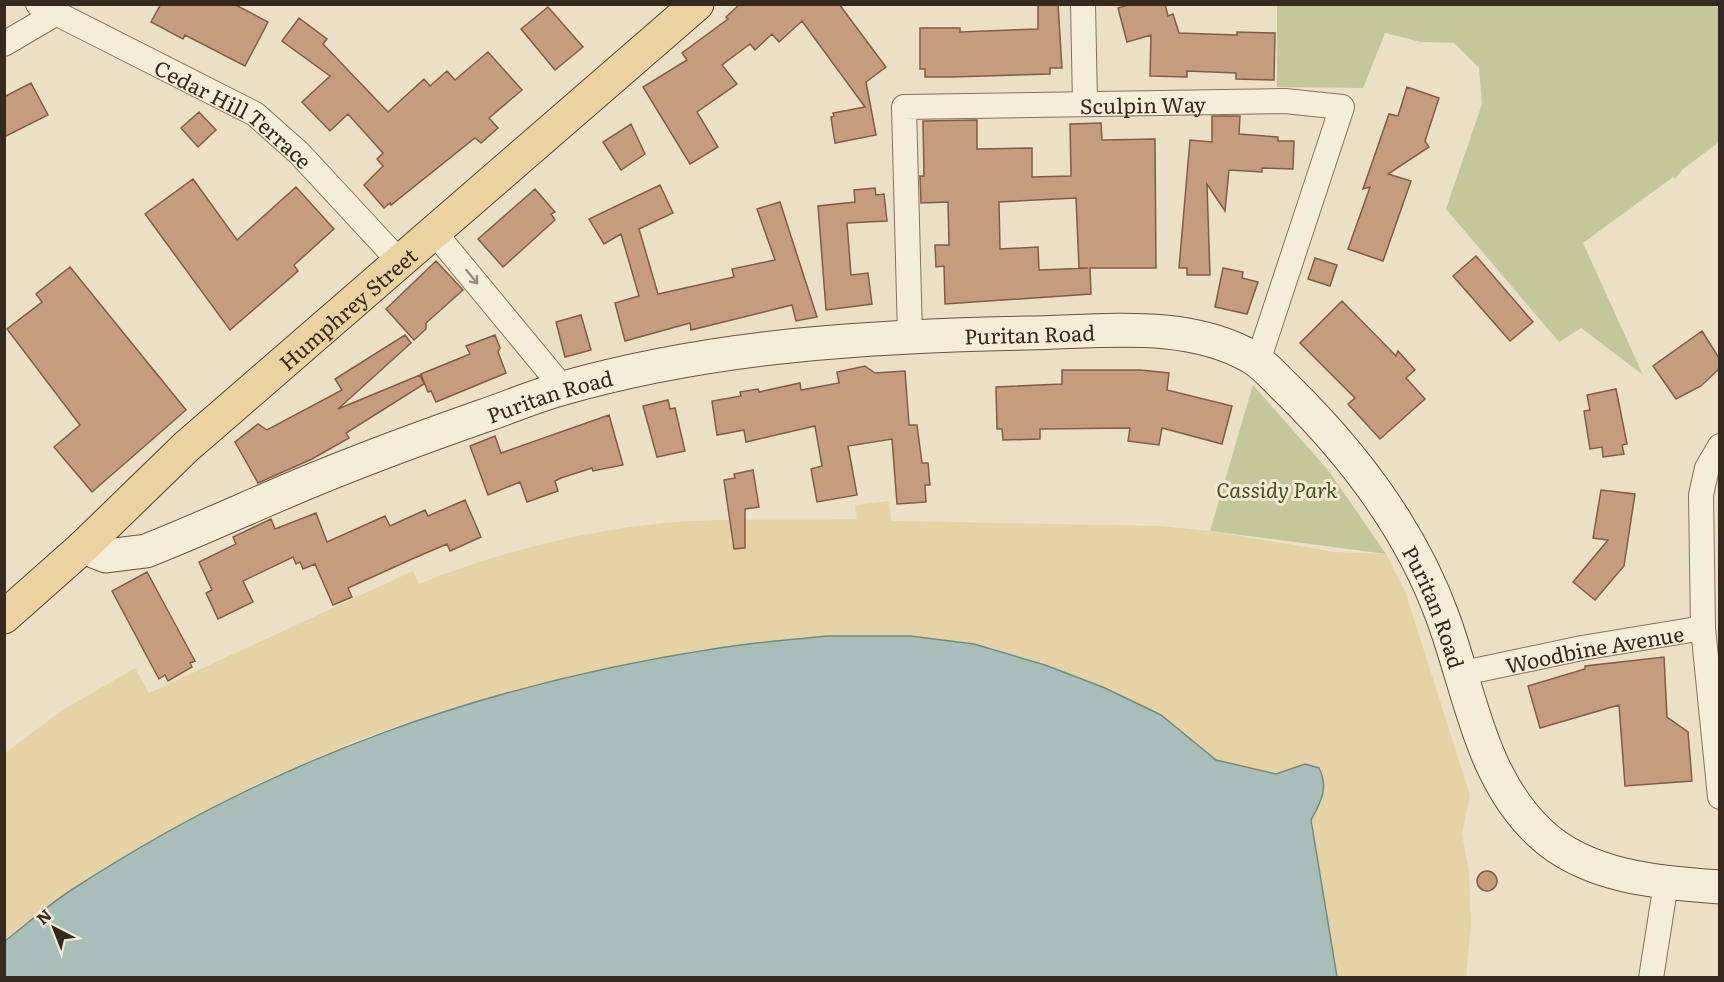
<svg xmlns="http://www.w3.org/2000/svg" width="1724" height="982" viewBox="0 0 1724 982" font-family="Literata,serif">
	<rect width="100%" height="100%" fill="#ebe0c6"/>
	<path fill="#c3c89b" d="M 1277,5 L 1719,5 L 1719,142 L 1683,169 L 1675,179 L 1673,177 L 1583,243 L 1643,375 L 1581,328 L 1559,342 L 1446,209 L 1482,104 L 1479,68 L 1454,43 L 1421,42 L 1385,33 L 1363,88 L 1277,87 Z
		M 1253,385 L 1328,470 L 1386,554 L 1210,531 Z"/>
	<path fill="#e5d3a5" d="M 889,501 L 891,521 L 1160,526 L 1210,531 L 1335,552 L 1386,554 L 1405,591 L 1470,795 L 1462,834 L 1469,871 L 1471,924 L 1466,977 L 1337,977 L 1311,820 L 1323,799 L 1305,764 L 1276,774 L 1216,760 L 1161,715 L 1105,688 L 1045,665 L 974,644 L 910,636 L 827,636 L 445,710 L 360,739 L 263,781 L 162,835 L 72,890 L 5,941 L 5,753 L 61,711 L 135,668 L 149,693 L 413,571 L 419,584 C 497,553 581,531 664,523 C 727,517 793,521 857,519 L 855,505 Z"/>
	<path fill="#a7bfb8" stroke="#6e8c85" stroke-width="1.5" d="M 827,636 L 910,636 L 974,644 L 1045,665 L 1105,688 L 1161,715 L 1216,760 L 1276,774 L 1305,764 L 1319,768 C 1329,788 1321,802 1311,820 L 1337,977 L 5,977 L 5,941 C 27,924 49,904 73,889 C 274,758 483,684 719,648 C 754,642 791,640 827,636 Z"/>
	<path fill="#c69c7f" stroke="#825d45" stroke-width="1.5" fill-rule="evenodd" d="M 161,4 L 234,4 L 268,22 L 245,66 L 185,35 L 183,39 L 151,22 Z
		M 740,4 L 839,4 L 886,67 L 866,82 L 876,135 L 835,143 L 831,117 L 834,116 L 833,113 L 865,107 L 802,21 L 779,42 L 772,34 L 755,50 L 750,44 L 722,65 L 737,84 L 697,112 L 718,147 L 690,164 L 643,87 L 687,60 L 682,53 L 728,19 L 726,17 Z
		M 1038,4 L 1058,4 L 1062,68 L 1050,68 L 1050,74 L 951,77 L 925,77 L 925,69 L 920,69 L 920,28 L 960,28 L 960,32 L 1038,29 Z
		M 1131,4 L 1165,4 L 1168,16 L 1173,14 L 1179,33 L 1237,35 L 1237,32 L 1275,33 L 1274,80 L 1236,79 L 1236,73 L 1187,71 L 1187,77 L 1150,76 L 1151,35 L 1127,42 L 1118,8 Z
		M 548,7 L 583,47 L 555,70 L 521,29 Z
		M 299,18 L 327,39 L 323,44 L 388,112 L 424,79 L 430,86 L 447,71 L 455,80 L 488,52 L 522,90 L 489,118 L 498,128 L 481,143 L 475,138 L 391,205 L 390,203 L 384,208 L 364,185 L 383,166 L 377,159 L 383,153 L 348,114 L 330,131 L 302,102 L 330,76 L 282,41 Z
		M 31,83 L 48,115 L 4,137 L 4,97 Z
		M 1407,87 L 1439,98 L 1425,141 L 1429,147 L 1388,174 L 1411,181 L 1383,261 L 1348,249 L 1370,187 L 1363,189 L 1389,114 L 1398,116 Z
		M 199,112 L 216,130 L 198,147 L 181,128 Z
		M 1212,116 L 1240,116 L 1239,134 L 1278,137 L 1278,141 L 1294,141 L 1293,169 L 1262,168 L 1262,172 L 1229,170 L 1225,211 L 1207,184 L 1210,275 L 1187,275 L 1187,268 L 1179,268 L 1190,140 L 1212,142 Z
		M 977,120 L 977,149 L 1032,148 L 1032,177 L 1071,176 L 1070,124 L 1101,123 L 1102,140 L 1155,139 L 1156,268 L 1090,268 L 1091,294 L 945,304 L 944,266 L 936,267 L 935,245 L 949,245 L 948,202 L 921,203 L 920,176 L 924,176 L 923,121 ZM 1076,198 L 1079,268 L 1088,268 L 1039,270 L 1038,247 L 1000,249 L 999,202 Z
		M 631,124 L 645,154 L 621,170 L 603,142 Z
		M 193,179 L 237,240 L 296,187 L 334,229 L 294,265 L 298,271 L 230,330 L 145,214 Z
		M 660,185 L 673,213 L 639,229 L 658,294 L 734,277 L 732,269 L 775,260 L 757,209 L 780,202 L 817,317 L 796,321 L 792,305 L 691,330 L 690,323 L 625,341 L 615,303 L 639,296 L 621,234 L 604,244 L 589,219 Z
		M 875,188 L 876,195 L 884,194 L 887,221 L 847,223 L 851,275 L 868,273 L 872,304 L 826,310 L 818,206 L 855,202 L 854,190 Z
		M 535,189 L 555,212 L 551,214 L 555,220 L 503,267 L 478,239 Z
		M 1476,256 L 1533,322 L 1510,341 L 1453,276 Z
		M 1315,258 L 1337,265 L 1330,286 L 1308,279 Z
		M 436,261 L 463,290 L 426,323 L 426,329 L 414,340 L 386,309 Z
		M 70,267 L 186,410 L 92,492 L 54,447 L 80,425 L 7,329 L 42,302 L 36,294 Z
		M 1223,268 L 1243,272 L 1242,278 L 1258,282 L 1247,314 L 1215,307 Z
		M 1342,301 L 1396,356 L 1398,351 L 1415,370 L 1406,378 L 1425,399 L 1380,439 L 1348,404 L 1355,398 L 1300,343 Z
		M 581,315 L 591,350 L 565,357 L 556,322 Z
		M 1702,331 L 1719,358 L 1719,369 L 1701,386 L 1676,399 L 1653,366 Z
		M 405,335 L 411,343 L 338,409 L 420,375 L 424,384 L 346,433 L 349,438 L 312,459 L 258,483 L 235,442 L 258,424 L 267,430 L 342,390 L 335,379 Z
		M 495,335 L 500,348 L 498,352 L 506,373 L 436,402 L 431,391 L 428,392 L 421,374 L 470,354 L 466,346 Z
		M 865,366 L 875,373 L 905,371 L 909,425 L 917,425 L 922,463 L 928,463 L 930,485 L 925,485 L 926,502 L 897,504 L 892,439 L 848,446 L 857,495 L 817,502 L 811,469 L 822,466 L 815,426 L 746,442 L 744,430 L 717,435 L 712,401 L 741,396 L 740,392 L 758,389 L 759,392 L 800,383 L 801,390 L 839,383 L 837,372 Z
		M 1062,370 L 1141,370 L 1169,373 L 1167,390 L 1232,406 L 1222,444 L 1162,428 L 1159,445 L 1128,441 L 1130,428 L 1040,429 L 1040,439 L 1003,440 L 1002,429 L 997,429 L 996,387 L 1062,384 Z
		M 1616,389 L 1627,444 L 1622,445 L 1624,454 L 1603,457 L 1602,447 L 1590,449 L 1584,411 L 1590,410 L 1587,395 Z
		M 668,400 L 670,409 L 675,408 L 685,451 L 657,457 L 643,406 Z
		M 609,415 L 623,465 L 593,471 L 592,468 L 561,478 L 555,481 L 558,491 L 527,502 L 520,482 L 488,495 L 470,446 L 495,436 L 501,453 Z
		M 753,470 L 759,507 L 745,509 L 745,548 L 734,549 L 724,480 L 735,478 L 734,474 Z
		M 1601,490 L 1635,494 L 1624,566 L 1595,600 L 1573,582 L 1608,540 L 1593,538 Z
		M 465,500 L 481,537 L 450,551 L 447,544 L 412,559 L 348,588 L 352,597 L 333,605 L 315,564 L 303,569 L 300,562 L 296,564 L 293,557 L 243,581 L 253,602 L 218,619 L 206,593 L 212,590 L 199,562 L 236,544 L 233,537 L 271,519 L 275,529 L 316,513 L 327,542 L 385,516 L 390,526 L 425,510 L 428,516 Z
		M 147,572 L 195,661 L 190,663 L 192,667 L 168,681 L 165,675 L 159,679 L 112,591 Z
		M 1664,657 L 1667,717 L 1688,732 L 1692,781 L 1625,786 L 1619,705 L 1540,728 L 1528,686 L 1585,669 L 1585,666 Z
		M1477 881a10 10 0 1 1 20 0a10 10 0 1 1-20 0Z"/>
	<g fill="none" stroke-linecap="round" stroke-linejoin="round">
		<g stroke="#85725d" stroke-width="26">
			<g id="street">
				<path id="s1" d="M 38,4 L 255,114 L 299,153 L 400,262"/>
				<path d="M 1083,4 L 1085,103"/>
				<path d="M 4,44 L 55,14"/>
				<path d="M 434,232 L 563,388"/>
				<path id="s2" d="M 910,336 L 904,107 L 1285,101 L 1342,107 L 1258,361"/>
				<path d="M 1703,628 L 1701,495 L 1707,468 L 1720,446"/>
				<path id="s3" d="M 1459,674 L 1582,648 L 1703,628 L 1720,797"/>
				<path d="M 1651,978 L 1666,883"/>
			</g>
		</g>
		<g stroke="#675340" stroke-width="35">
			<g id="secondary">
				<path id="s4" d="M 83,547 L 106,556 L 146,551 C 202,529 257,503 313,480 C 369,457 426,436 483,416 C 510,407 537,395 564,388 C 716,345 872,336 1028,333 C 1101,332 1187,319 1253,358 C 1266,366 1277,380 1288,390 C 1353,454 1412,532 1443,618 C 1470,691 1480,777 1540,833 C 1586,877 1659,883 1720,887"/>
			</g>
		</g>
		<g stroke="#534131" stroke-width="35">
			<g id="primary">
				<path id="s5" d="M 4,617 L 83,547 L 186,447 L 697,4"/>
			</g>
		</g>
		<use href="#street" stroke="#f6edd9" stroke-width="24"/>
		<use href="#secondary" stroke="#f6edd9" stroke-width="33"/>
		<use href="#primary" stroke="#ebd3a1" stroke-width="33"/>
	</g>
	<defs><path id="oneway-shaft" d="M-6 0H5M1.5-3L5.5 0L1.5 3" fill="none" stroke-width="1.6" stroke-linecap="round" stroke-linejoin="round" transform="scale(1.5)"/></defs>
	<use stroke="#968c7c" href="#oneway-shaft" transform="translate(472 277) rotate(51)"/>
	<g text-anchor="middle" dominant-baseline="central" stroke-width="6" stroke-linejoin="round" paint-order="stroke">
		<g font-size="21" fill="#362a20" stroke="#f3ead5">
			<text stroke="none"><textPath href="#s2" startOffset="468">Sculpin Way</textPath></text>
			<text stroke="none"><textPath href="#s1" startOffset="225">Cedar Hill Terrace</textPath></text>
			<text stroke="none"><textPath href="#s5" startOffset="462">Humphrey Street</textPath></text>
			<text stroke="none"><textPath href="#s4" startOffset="984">Puritan Road</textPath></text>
			<text stroke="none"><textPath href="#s4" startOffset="498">Puritan Road</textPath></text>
			<text stroke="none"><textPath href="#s4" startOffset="1524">Puritan Road</textPath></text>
			<text stroke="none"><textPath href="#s3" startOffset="138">Woodbine Avenue</textPath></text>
		</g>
		<g font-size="21" font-style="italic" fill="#475128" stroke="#f3ead5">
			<text x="1277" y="488">Cassidy Park</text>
		</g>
	</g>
	<rect width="1724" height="982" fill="none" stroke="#362a20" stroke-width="12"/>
	<g transform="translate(54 928) rotate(318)" stroke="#f3ead5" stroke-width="4.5" paint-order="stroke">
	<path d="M0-4.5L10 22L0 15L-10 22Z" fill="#362a20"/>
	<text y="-9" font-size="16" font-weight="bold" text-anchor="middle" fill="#362a20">N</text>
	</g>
</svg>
